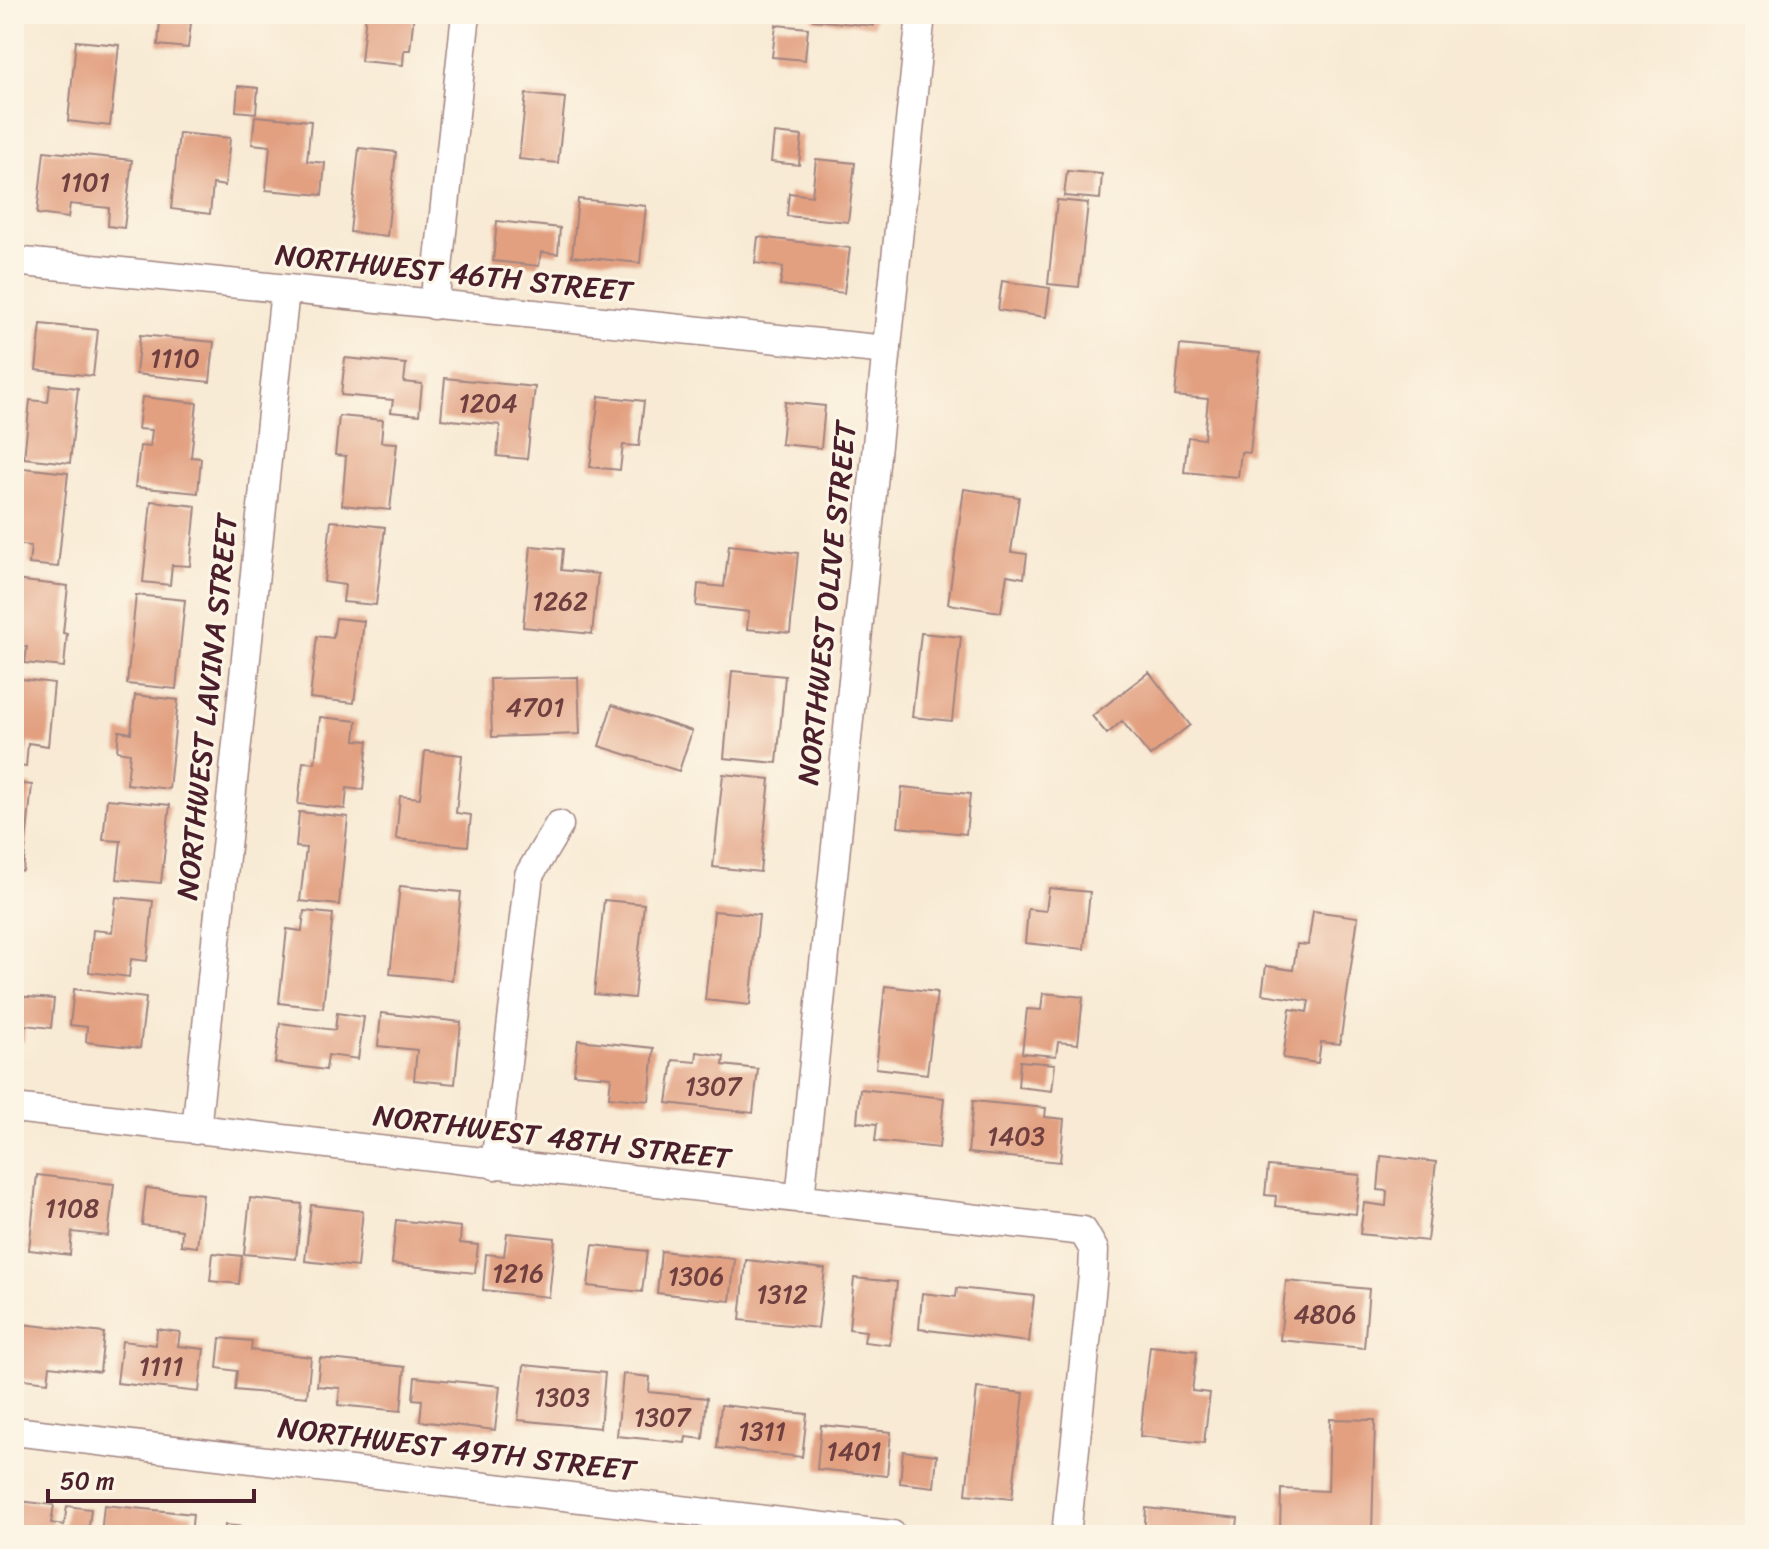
<svg xmlns="http://www.w3.org/2000/svg" width="1769" height="1549" viewBox="0 0 1769 1549" font-family="Sriracha,sans-serif">
	<rect width="100%" height="100%" fill="#fcf5e5"/>
	<filter id="ink" filterUnits="userSpaceOnUse"><feTurbulence type="fractalNoise" baseFrequency=".0125" numOctaves="2"/><feDisplacementMap in="SourceGraphic" scale="16" xChannelSelector="R" yChannelSelector="G"/><feConvolveMatrix kernelMatrix="1 2 1 2 8 2 1 2 1" color-interpolation-filters="sRGB"/></filter>
	<filter id="wash" filterUnits="userSpaceOnUse"><feTurbulence type="fractalNoise" baseFrequency=".006" numOctaves="4" result="noise"/><feDisplacementMap in="SourceGraphic" scale="32" xChannelSelector="R" yChannelSelector="G"/><feGaussianBlur stdDeviation="1.8" result="paint"/><feColorMatrix in="noise" values="0 0 0 0 0 0 0 0 0 0 0 0 0 0 0 0 0 1.4 0 .05"/><feComposite in="paint" operator="in"/></filter>
	<g filter="url(#wash)">
		<rect width="100%" height="100%" fill="#f8ead4"/>
		<g id="blocks">
			<path fill="#e2a081" d="M 366,14 L 414,14 L 410,50 L 404,50 L 403,65 L 361,61 Z
				M 814,14 L 875,14 L 874,26 L 813,20 Z
				M 996,14 L 1065,14 L 1065,23 L 996,16 Z
				M 160,20 L 191,23 L 188,48 L 158,45 Z
				M 776,25 L 808,28 L 805,60 L 772,57 Z
				M 76,41 L 119,45 L 110,126 L 68,121 Z
				M 238,86 L 258,88 L 256,113 L 236,111 Z
				M 526,94 L 565,98 L 558,163 L 519,159 Z
				M 255,116 L 311,121 L 307,161 L 325,163 L 322,195 L 266,190 L 270,146 L 252,144 Z
				M 179,133 L 230,138 L 225,186 L 213,184 L 210,214 L 171,209 Z
				M 774,133 L 802,136 L 799,165 L 771,162 Z
				M 359,148 L 396,152 L 387,236 L 350,232 Z
				M 44,151 L 132,160 L 124,228 L 108,226 L 109,208 L 70,204 L 68,218 L 37,214 Z
				M 816,159 L 855,163 L 848,222 L 787,216 L 789,193 L 812,196 Z
				M 1067,171 L 1102,174 L 1100,199 L 1064,196 Z
				M 578,199 L 646,206 L 640,263 L 572,256 Z
				M 1057,200 L 1088,203 L 1079,287 L 1048,284 Z
				M 497,221 L 560,228 L 558,254 L 541,252 L 539,266 L 493,261 Z
				M 758,237 L 850,248 L 844,293 L 780,285 L 783,267 L 755,263 Z
				M 1002,281 L 1050,288 L 1046,317 L 998,310 Z
				M 41,324 L 98,330 L 93,376 L 36,370 Z
				M 140,335 L 214,342 L 210,382 L 136,374 Z
				M 1180,345 L 1260,353 L 1250,453 L 1241,452 L 1238,477 L 1184,472 L 1188,437 L 1204,439 L 1208,399 L 1175,396 Z
				M 345,358 L 406,364 L 404,382 L 422,384 L 419,415 L 391,412 L 393,400 L 341,395 Z
				M 445,378 L 535,387 L 527,459 L 497,456 L 500,425 L 441,419 Z
				M 50,385 L 78,388 L 70,463 L 24,458 L 30,400 L 48,402 Z
				M 599,396 L 644,401 L 639,446 L 623,445 L 620,470 L 590,467 Z
				M 142,397 L 197,403 L 191,457 L 201,458 L 198,493 L 135,487 L 140,446 L 150,447 L 152,430 L 138,429 Z
				M 785,402 L 825,406 L 821,448 L 781,444 Z
				M 339,416 L 383,420 L 381,442 L 397,443 L 390,510 L 342,505 L 346,456 L 335,455 Z
				M 23,468 L 68,473 L 58,567 L 29,564 L 31,546 L 15,544 Z
				M 964,489 L 1019,497 L 1011,552 L 1027,554 L 1024,578 L 1007,575 L 1001,612 L 948,604 Z
				M 151,501 L 196,506 L 190,566 L 172,565 L 170,585 L 143,582 Z
				M 331,521 L 385,527 L 376,605 L 343,602 L 345,585 L 324,582 Z
				M 729,545 L 798,553 L 790,633 L 747,629 L 749,612 L 696,606 L 698,584 L 724,587 Z
				M 531,546 L 563,549 L 561,570 L 598,574 L 592,634 L 523,627 Z
				M 14,580 L 68,586 L 63,633 L 67,634 L 64,667 L 25,663 L 27,647 L 14,646 Z
				M 136,595 L 185,600 L 176,689 L 127,684 Z
				M 336,618 L 364,621 L 354,703 L 310,698 L 317,636 L 333,638 Z
				M 921,633 L 961,637 L 952,721 L 912,717 Z
				M 732,671 L 785,676 L 777,763 L 724,758 Z
				M 1149,672 L 1190,725 L 1150,756 L 1122,721 L 1107,734 L 1092,716 Z
				M 578,677 L 580,734 L 492,737 L 490,679 Z
				M 14,678 L 54,683 L 48,746 L 28,743 L 26,767 L 14,765 Z
				M 135,695 L 178,700 L 169,789 L 127,784 L 130,753 L 117,751 L 119,731 L 131,733 Z
				M 612,705 L 692,731 L 679,771 L 599,746 Z
				M 320,717 L 357,721 L 355,740 L 368,741 L 363,790 L 347,788 L 345,809 L 298,804 L 303,762 L 315,763 Z
				M 425,751 L 462,755 L 456,813 L 471,815 L 468,846 L 396,839 L 400,796 L 420,798 Z
				M 723,774 L 770,779 L 760,872 L 713,867 Z
				M 14,783 L 32,785 L 23,871 L 14,870 Z
				M 902,787 L 970,794 L 966,834 L 898,827 Z
				M 107,799 L 170,805 L 161,883 L 117,879 L 121,841 L 103,840 Z
				M 299,812 L 348,817 L 339,905 L 300,901 L 306,848 L 296,847 Z
				M 400,886 L 461,892 L 452,980 L 390,974 Z
				M 1049,888 L 1090,892 L 1084,949 L 1025,943 L 1028,909 L 1046,911 Z
				M 116,897 L 153,901 L 147,961 L 131,959 L 129,977 L 89,972 L 93,930 L 112,932 Z
				M 604,900 L 644,904 L 634,998 L 594,994 Z
				M 304,911 L 333,914 L 323,1008 L 279,1003 L 287,929 L 302,931 Z
				M 714,911 L 759,915 L 750,1005 L 705,1000 Z
				M 1313,911 L 1358,917 L 1340,1044 L 1321,1042 L 1318,1063 L 1283,1058 L 1290,1009 L 1307,1012 L 1309,1001 L 1262,994 L 1266,966 L 1293,970 L 1297,944 L 1308,945 Z
				M 885,986 L 937,992 L 927,1074 L 876,1068 Z
				M 74,989 L 146,998 L 140,1048 L 86,1042 L 87,1027 L 70,1025 Z
				M 1043,993 L 1083,997 L 1078,1044 L 1058,1042 L 1056,1056 L 1022,1053 L 1027,1009 L 1041,1010 Z
				M 14,996 L 54,999 L 51,1028 L 25,1025 L 24,1042 L 14,1041 Z
				M 337,1013 L 364,1017 L 358,1059 L 328,1055 L 326,1070 L 275,1063 L 280,1023 L 335,1030 Z
				M 381,1013 L 461,1022 L 455,1084 L 414,1080 L 417,1050 L 378,1046 Z
				M 578,1040 L 654,1048 L 649,1101 L 609,1097 L 611,1077 L 574,1074 Z
				M 697,1052 L 724,1056 L 723,1065 L 758,1069 L 753,1113 L 667,1103 L 673,1060 L 696,1062 Z
				M 1020,1061 L 1055,1064 L 1052,1091 L 1018,1087 Z
				M 860,1089 L 944,1098 L 939,1148 L 875,1141 L 877,1124 L 857,1122 Z
				M 973,1101 L 1046,1108 L 1045,1117 L 1064,1119 L 1060,1162 L 968,1153 Z
				M 1381,1156 L 1436,1162 L 1427,1241 L 1360,1234 L 1364,1203 L 1386,1206 L 1387,1191 L 1378,1190 Z
				M 1268,1166 L 1360,1175 L 1356,1214 L 1275,1206 L 1276,1196 L 1265,1195 Z
				M 37,1175 L 114,1184 L 108,1236 L 72,1232 L 70,1255 L 29,1250 Z
				M 146,1188 L 203,1194 L 197,1247 L 181,1245 L 182,1230 L 142,1225 Z
				M 250,1198 L 302,1204 L 296,1259 L 244,1254 Z
				M 311,1205 L 363,1211 L 357,1267 L 305,1261 Z
				M 396,1220 L 461,1227 L 460,1243 L 478,1245 L 475,1273 L 392,1264 Z
				M 507,1233 L 555,1238 L 549,1297 L 483,1290 L 486,1254 L 504,1256 Z
				M 593,1245 L 647,1251 L 642,1292 L 588,1286 Z
				M 661,1251 L 735,1259 L 730,1301 L 657,1293 Z
				M 213,1253 L 242,1256 L 239,1284 L 210,1281 Z
				M 746,1260 L 825,1269 L 818,1328 L 740,1320 Z
				M 854,1278 L 897,1282 L 890,1345 L 864,1342 L 866,1331 L 849,1329 Z
				M 1286,1281 L 1369,1289 L 1364,1348 L 1280,1340 Z
				M 957,1288 L 1034,1296 L 1029,1342 L 919,1329 L 922,1293 L 956,1297 Z
				M 21,1324 L 104,1333 L 100,1372 L 50,1366 L 48,1382 L 15,1378 Z
				M 157,1329 L 180,1332 L 178,1346 L 204,1349 L 199,1392 L 117,1383 L 122,1341 L 156,1345 Z
				M 220,1338 L 252,1341 L 251,1350 L 311,1357 L 307,1397 L 235,1390 L 237,1371 L 217,1368 Z
				M 1150,1346 L 1197,1351 L 1192,1391 L 1210,1393 L 1204,1443 L 1140,1436 Z
				M 320,1358 L 405,1367 L 401,1411 L 338,1405 L 340,1388 L 317,1386 Z
				M 524,1365 L 605,1373 L 600,1428 L 518,1420 Z
				M 623,1374 L 650,1377 L 649,1392 L 707,1398 L 703,1439 L 686,1437 L 685,1443 L 617,1436 Z
				M 415,1377 L 500,1386 L 495,1430 L 420,1421 L 422,1400 L 413,1399 Z
				M 977,1388 L 1024,1393 L 1012,1499 L 966,1494 Z
				M 721,1405 L 807,1414 L 802,1457 L 717,1448 Z
				M 1330,1419 L 1375,1420 L 1372,1533 L 1280,1530 L 1281,1489 L 1328,1491 Z
				M 821,1425 L 891,1432 L 887,1476 L 817,1469 Z
				M 903,1451 L 937,1455 L 934,1487 L 900,1483 Z
				M 19,1501 L 54,1505 L 51,1523 L 64,1525 L 67,1506 L 91,1509 L 88,1535 L 15,1535 Z
				M 104,1505 L 193,1514 L 191,1535 L 101,1535 Z
				M 1146,1508 L 1238,1518 L 1236,1535 L 1144,1535 Z
				M 225,1525 L 304,1533 L 304,1535 L 224,1535 Z"/>
		</g>
	</g>
	<g filter="url(#ink)">
		<use href="#blocks" fill-opacity="0" stroke="#a18480" stroke-width="2"/>
		<g fill="none" stroke-linecap="round" stroke-linejoin="round">
			<g stroke="#a18480" stroke-width="31">
				<path id="minor" d="M 14,261 L 887,350
					M 434,305 L 466,14
					M 14,1108 L 1083,1231 L 1094,1250 L 1093,1275 L 1066,1535
					M 196,1130 L 285,290
					M 495,1165 L 529,875 L 559,825
					M 800,1199 L 921,14
					M 14,1431 L 892,1535"/>
			</g>
			<use href="#minor" stroke="#fff" stroke-width="28"/>
		</g>
	</g>
	<g text-anchor="middle" dominant-baseline="central" stroke-width="6" stroke-linejoin="round" paint-order="stroke">
		<g font-size="26" fill="#703f40">
			<text x="85" y="182">1101</text>
			<text x="175" y="358">1110</text>
			<text x="488" y="403">1204</text>
			<text x="560" y="601">1262</text>
			<text x="535" y="707">4701</text>
			<text x="713" y="1086">1307</text>
			<text x="1016" y="1136">1403</text>
			<text x="72" y="1208">1108</text>
			<text x="518" y="1273">1216</text>
			<text x="696" y="1276">1306</text>
			<text x="782" y="1294">1312</text>
			<text x="1325" y="1314">4806</text>
			<text x="161" y="1366">1111</text>
			<text x="562" y="1397">1303</text>
			<text x="662" y="1417">1307</text>
			<text x="762" y="1431">1311</text>
			<text x="854" y="1451">1401</text>
		</g>
		<g font-size="30" fill="#4a1f2b" stroke="#fcf5e5">
			<text transform="translate(454 273) rotate(6)">NORTHWEST 46TH STREET</text>
			<text transform="translate(827 603) rotate(-84)">NORTHWEST OLIVE STREET</text>
			<text transform="translate(207 707) rotate(-84)">NORTHWEST LAVINA STREET</text>
			<text transform="translate(552 1137) rotate(7)">NORTHWEST 48TH STREET</text>
			<text transform="translate(457 1449) rotate(7)">NORTHWEST 49TH STREET</text>
		</g>
	</g>
	<rect width="1769" height="1549" fill="none" stroke="#fcf5e5" stroke-width="48"/>
	<path d="M48 1489v12h206v-12" fill="none" stroke="#4a1f2b" stroke-width="4"/>
	<text x="60" y="1489" font-size="24" fill="#4a1f2b" stroke="#fcf5e5" stroke-width="6" paint-order="stroke">50 m</text>
</svg>
